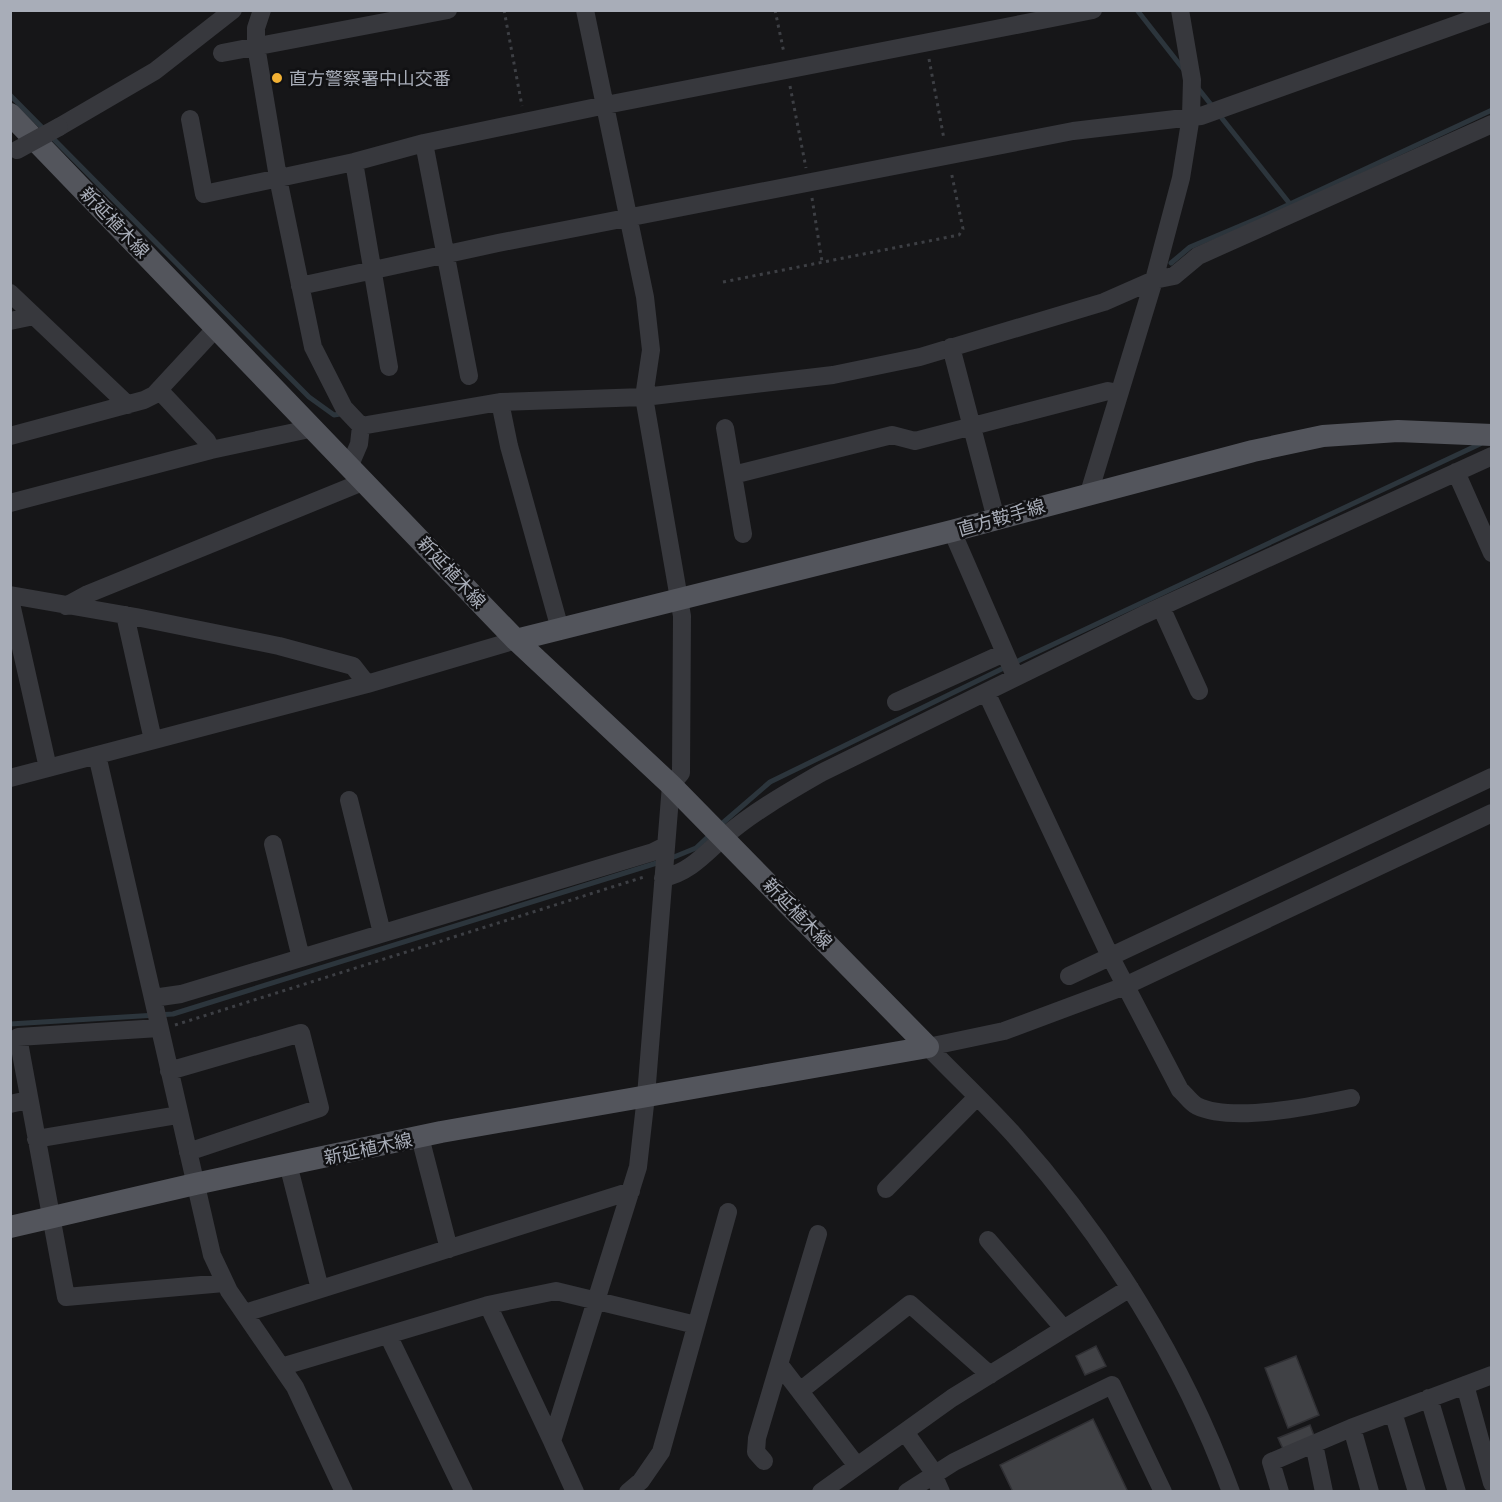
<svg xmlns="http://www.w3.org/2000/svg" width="1502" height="1502" viewBox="0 0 1502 1502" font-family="Commissioner,'Noto Sans JP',sans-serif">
	<rect width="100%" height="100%" fill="#161618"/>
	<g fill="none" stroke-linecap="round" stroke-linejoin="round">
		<path stroke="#2c353c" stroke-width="5" d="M 1137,10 L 1184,70
			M 1197,87 L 1290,204
			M 10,95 L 309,397 L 334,415 L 340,414
			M 1171,263 L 1190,247 L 1266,215 L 1492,110
			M 718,827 L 770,782 L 1022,659 L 1480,444
			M 669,859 L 696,848 L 712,833
			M 10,1024 L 173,1014 L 660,862"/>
	</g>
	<path fill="#404145" stroke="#303034" stroke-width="1.5" d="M 1096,1346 L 1106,1366 L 1085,1375 L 1076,1356 Z
		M 1296,1356 L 1319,1415 L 1288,1428 L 1265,1368 Z
		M 1093,1419 L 1128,1492 L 1013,1492 L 1000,1465 Z
		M 1310,1425 L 1315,1438 L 1284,1451 L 1278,1438 Z"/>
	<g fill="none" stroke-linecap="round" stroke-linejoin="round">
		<path stroke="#3d3f44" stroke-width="3" stroke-dasharray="3 4.5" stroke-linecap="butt" d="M 504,10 L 522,106
			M 775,10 L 784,53
			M 929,59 L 944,139
			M 790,86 L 806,168
			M 812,198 L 822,262
			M 723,282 L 959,235 L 963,229 L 951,171
			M 175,1025 L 647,876"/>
		<path stroke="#37383d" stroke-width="18" d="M 262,10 L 256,28 L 256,46 L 279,183 L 313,347 L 344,408 L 361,426 L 359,444 L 350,465
			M 222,53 L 448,10
			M 190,119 L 204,194 L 354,162 L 424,143 L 606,105 L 1093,10
			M 59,127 L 155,71 L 233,10
			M 424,143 L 469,376
			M 354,162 L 389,367
			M 300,286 L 498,243 L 1073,131 L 1201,116 L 1492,12
			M 10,293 L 128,405
			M 10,321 L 34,316
			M 951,347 L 996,519
			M 159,390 L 207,441 L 211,450
			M 500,402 L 509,446 L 560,629
			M 361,426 L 500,402 L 644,397 L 833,375 L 920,357 L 1104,302 L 1154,280 L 1174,276 L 1198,256 L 1492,124
			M 725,428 L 743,534
			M 10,436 L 144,400 L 154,395 L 216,328
			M 1456,472 L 1492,553
			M 733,475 L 892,435 L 915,441 L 1108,391 L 1119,393
			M 1089,493 L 1154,280 L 1181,178 L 1191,116 L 1192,80 L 1180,10
			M 10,503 L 211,450 L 314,428
			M 952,531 L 1015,676
			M 10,595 L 136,617 L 279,646 L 353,666 L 367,684
			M 10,599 L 48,768
			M 66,606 L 88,594 L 365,481
			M 1161,607 L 1199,691
			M 125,615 L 153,740
			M 986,692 L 1110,956 L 1180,1090 C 1185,1094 1191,1103 1197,1106 C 1232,1123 1313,1106 1351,1098
			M 896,702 L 1004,653
			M 97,755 L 212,1255 L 229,1291 L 295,1387 L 344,1492
			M 10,778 L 367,684 L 516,640
			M 349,800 L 382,933
			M 273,844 L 301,958
			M 663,878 C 689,873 705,854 724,837 C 753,812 788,792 821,773 L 1143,615 L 1492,456
			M 1069,976 L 1492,777
			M 153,998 L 181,994 L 653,852 L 665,846
			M 159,1028 L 18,1037 L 66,1297 L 224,1283
			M 928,1047 L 1004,1031 L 1125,986 L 1492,813
			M 928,1047 C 957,1077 987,1105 1014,1135 C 1107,1239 1183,1361 1231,1492
			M 169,1071 L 301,1033 L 320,1108 L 188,1152
			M 10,1104 L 28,1100
			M 420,1137 L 449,1249
			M 36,1139 L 178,1115
			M 288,1164 L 320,1289
			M 886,1189 L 977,1097
			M 988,1240 L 1064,1329
			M 488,1305 L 552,1441
			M 245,1313 L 631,1191
			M 388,1335 L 464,1492
			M 779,1364 L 857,1466
			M 284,1366 L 488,1305 L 556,1291 L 696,1325
			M 1465,1385 L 1492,1483
			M 800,1391 L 910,1304 L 990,1375
			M 1429,1398 L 1457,1492
			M 1393,1412 L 1417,1492
			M 1352,1428 L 1370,1492
			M 905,1432 L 930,1467 L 941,1492
			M 1314,1444 L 1324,1492
			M 764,1461 L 756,1452 L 757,1438 L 818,1234
			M 575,1492 L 552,1441 L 638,1167 L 646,1096 L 671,785 L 681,773 L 682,616 L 644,397 L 651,350 L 645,297 L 585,10
			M 628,1492 L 641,1481 L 661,1452 L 728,1212
			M 821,1492 L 952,1398 L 1130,1288
			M 907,1492 L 954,1462 L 1112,1385 L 1163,1492
			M 1280,1492 L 1271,1462 L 1351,1428 L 1492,1375"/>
		<path stroke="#53555c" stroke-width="22" d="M 10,114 L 516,640 L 671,785 L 928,1047
			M 516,640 L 952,531 L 1253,451 L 1323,436 L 1398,431 L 1492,435
			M 10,1227 L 195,1184 L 441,1132 L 928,1047"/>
		<path stroke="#37383d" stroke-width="18" d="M 17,150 L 59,127"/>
	</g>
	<circle fill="#f2b134" stroke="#111113" stroke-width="2" cx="277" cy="78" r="6"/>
	<g text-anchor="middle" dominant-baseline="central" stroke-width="5" stroke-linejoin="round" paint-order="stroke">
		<g font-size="18" fill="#a8adb8" stroke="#111113" text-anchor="start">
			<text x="289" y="78">直方警察署中山交番</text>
		</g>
		<g font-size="18" fill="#a8adb8" stroke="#111113">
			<text transform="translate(115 222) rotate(46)">新延植木線</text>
			<text transform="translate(1001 517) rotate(-16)">直方鞍手線</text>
			<text transform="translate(452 572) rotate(47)">新延植木線</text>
			<text transform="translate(798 913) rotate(46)">新延植木線</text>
			<text transform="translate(368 1148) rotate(-12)">新延植木線</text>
		</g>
	</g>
	<rect width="1502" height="1502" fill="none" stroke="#a8adb8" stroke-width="24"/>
</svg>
